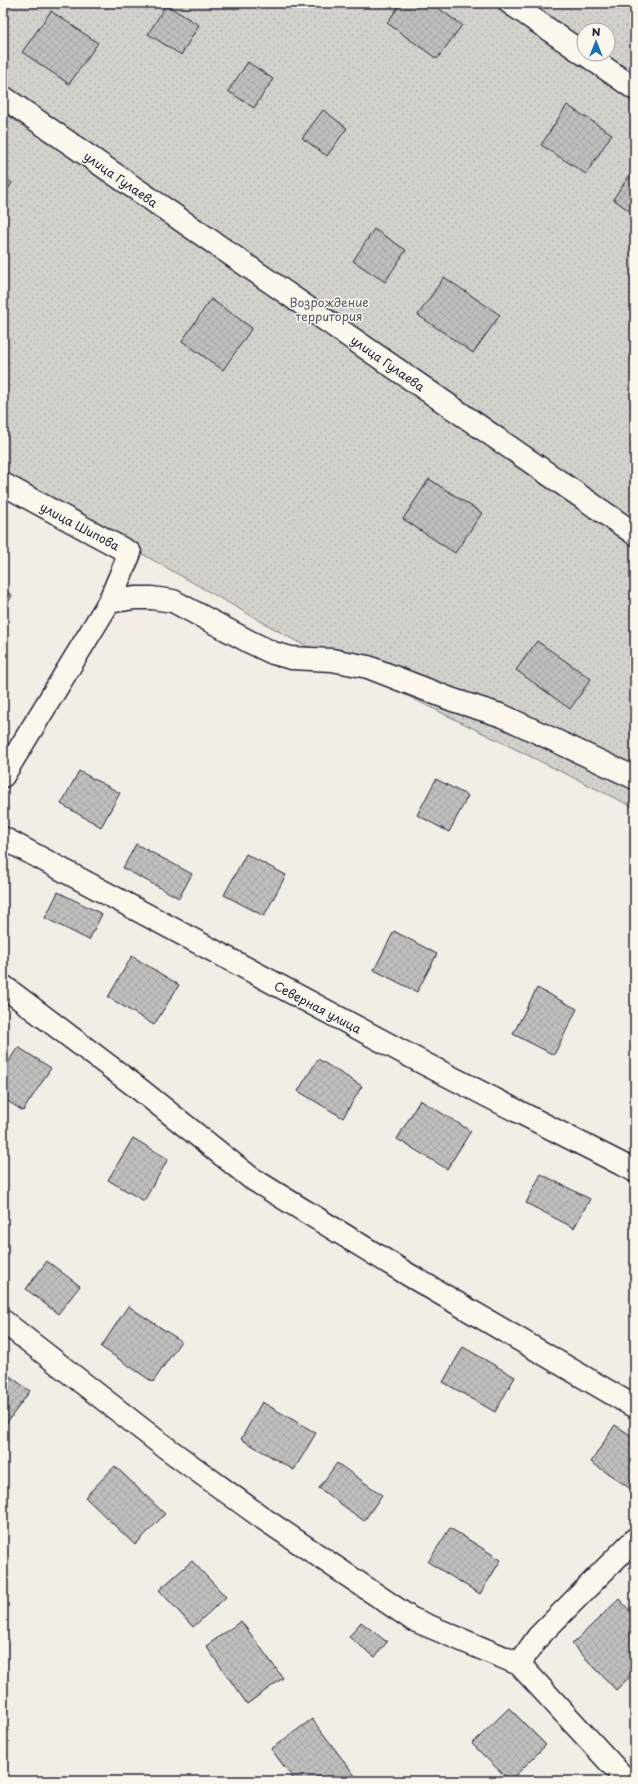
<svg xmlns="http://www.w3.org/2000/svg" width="638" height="1784" viewBox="0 0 638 1784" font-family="'Playpen Sans',sans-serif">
	<defs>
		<pattern id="garden-dots" width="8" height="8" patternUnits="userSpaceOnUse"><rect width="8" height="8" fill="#d4d1cc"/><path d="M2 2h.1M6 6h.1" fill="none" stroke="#b6b3b0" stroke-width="1.8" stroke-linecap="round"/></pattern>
		<pattern id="building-cross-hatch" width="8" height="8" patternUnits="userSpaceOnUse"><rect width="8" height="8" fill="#c2bebe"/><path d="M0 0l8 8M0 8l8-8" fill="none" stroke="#a6a3a4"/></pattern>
	</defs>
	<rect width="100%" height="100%" fill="#f2eee5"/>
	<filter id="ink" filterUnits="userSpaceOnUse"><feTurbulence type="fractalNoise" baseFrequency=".025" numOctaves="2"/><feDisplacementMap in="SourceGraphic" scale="8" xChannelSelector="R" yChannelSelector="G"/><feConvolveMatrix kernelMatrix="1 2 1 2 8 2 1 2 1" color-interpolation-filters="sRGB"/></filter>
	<g filter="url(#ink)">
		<path fill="url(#garden-dots)" stroke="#7b7a84" fill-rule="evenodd" d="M 3,3 L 635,3 L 635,808 L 294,640 L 3,475 ZM 584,30 L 608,30 L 608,54 L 584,54 Z"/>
		<path fill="url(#building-cross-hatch)" stroke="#22223b" d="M 401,3 L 431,3 L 462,25 L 437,59 L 387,23 Z
			M 166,5 L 199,25 L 181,55 L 148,34 Z
			M 51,11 L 98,43 L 69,84 L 22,52 Z
			M 248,62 L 273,79 L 254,108 L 228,91 Z
			M 567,105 L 612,134 L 586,174 L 541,145 Z
			M 323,110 L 347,128 L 327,156 L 302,138 Z
			M 635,168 L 635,215 L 613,199 Z
			M 3,176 L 12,183 L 3,197 Z
			M 374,229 L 406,250 L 385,282 L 353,261 Z
			M 444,277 L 500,315 L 473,353 L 418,315 Z
			M 211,299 L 252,328 L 223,370 L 182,341 Z
			M 429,479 L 482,513 L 455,553 L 403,519 Z
			M 3,590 L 12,595 L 3,613 Z
			M 537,641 L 591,679 L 570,709 L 516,670 Z
			M 79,771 L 120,793 L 101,827 L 61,804 Z
			M 436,779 L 468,796 L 449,832 L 417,815 Z
			M 136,844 L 192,874 L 179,898 L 123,868 Z
			M 246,854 L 286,875 L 264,916 L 224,895 Z
			M 58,892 L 102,914 L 89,940 L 45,918 Z
			M 394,931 L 437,954 L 417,992 L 374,970 Z
			M 132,956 L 179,985 L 154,1025 L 108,997 Z
			M 537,988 L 577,1009 L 554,1055 L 513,1034 Z
			M 18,1047 L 51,1068 L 23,1111 L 3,1098 L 3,1070 Z
			M 318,1059 L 362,1086 L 343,1118 L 298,1091 Z
			M 420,1100 L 471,1131 L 447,1169 L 397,1139 Z
			M 133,1138 L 168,1159 L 144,1201 L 108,1180 Z
			M 541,1174 L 590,1199 L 574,1228 L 526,1203 Z
			M 47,1261 L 80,1286 L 58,1314 L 26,1289 Z
			M 128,1306 L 181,1341 L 153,1382 L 101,1347 Z
			M 463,1347 L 515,1377 L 495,1412 L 443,1382 Z
			M 3,1371 L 30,1391 L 3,1428 Z
			M 262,1402 L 316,1433 L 294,1470 L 241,1439 Z
			M 615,1425 L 635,1438 L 635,1483 L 631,1489 L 591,1462 Z
			M 337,1463 L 382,1495 L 364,1521 L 319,1488 Z
			M 115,1466 L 165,1514 L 135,1545 L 85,1497 Z
			M 450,1528 L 501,1560 L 480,1594 L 428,1562 Z
			M 192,1561 L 226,1597 L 193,1627 L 159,1590 Z
			M 619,1599 L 635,1616 L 635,1672 L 616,1690 L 572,1644 Z
			M 241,1621 L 283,1678 L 247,1704 L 206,1646 Z
			M 361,1622 L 387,1642 L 375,1657 L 349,1637 Z
			M 509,1708 L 546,1745 L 510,1781 L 472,1744 Z
			M 312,1719 L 359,1781 L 295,1781 L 271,1749 Z"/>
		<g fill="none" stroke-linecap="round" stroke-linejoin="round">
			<g stroke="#22223b" stroke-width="25">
				<path id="minor" d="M 510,3 L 584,54
					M 585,54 L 635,89
					M 3,97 L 635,534
					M 3,484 L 130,553 L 109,602 L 3,776
					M 109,602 L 135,598 L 152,598 L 173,601 L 250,642 L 273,653 L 291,658 L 332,660 L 368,667 L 453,700 L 503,716 L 635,778
					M 3,838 L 427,1065 L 635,1171
					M 3,986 L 138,1088 L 251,1178 L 409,1275 L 635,1407
					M 3,1321 L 161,1444 L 264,1519 L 412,1619 L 519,1664 L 627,1781
					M 519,1664 L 538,1637 L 635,1539"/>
			</g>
			<use href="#minor" stroke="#fbf7ec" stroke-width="22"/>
		</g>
	</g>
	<g text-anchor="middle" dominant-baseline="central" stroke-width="3" stroke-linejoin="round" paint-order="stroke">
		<g font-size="12" fill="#22223b" stroke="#fbf7ec">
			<text transform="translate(121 179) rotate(35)">улица Гулаева</text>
			<text transform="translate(388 363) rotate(35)">улица Гулаева</text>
			<text transform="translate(80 526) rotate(28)">улица Шипова</text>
			<text transform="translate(318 1007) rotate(28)">Северная улица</text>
		</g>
		<g font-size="12" fill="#575766" stroke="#fbf7ec">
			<text x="329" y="302">Возрождение<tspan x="329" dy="14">территория</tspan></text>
		</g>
	</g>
	<rect width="638" height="1784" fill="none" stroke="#fbf7ec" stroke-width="16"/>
	<rect x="8" y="8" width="622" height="1768" fill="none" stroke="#22223b" stroke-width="1.5" filter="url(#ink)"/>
	<g transform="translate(596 42)"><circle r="19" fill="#fbf7ec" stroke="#a4a2a5"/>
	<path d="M0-3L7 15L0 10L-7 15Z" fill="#1f6fb2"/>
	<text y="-6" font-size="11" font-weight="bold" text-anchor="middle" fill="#22223b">N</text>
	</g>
</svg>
